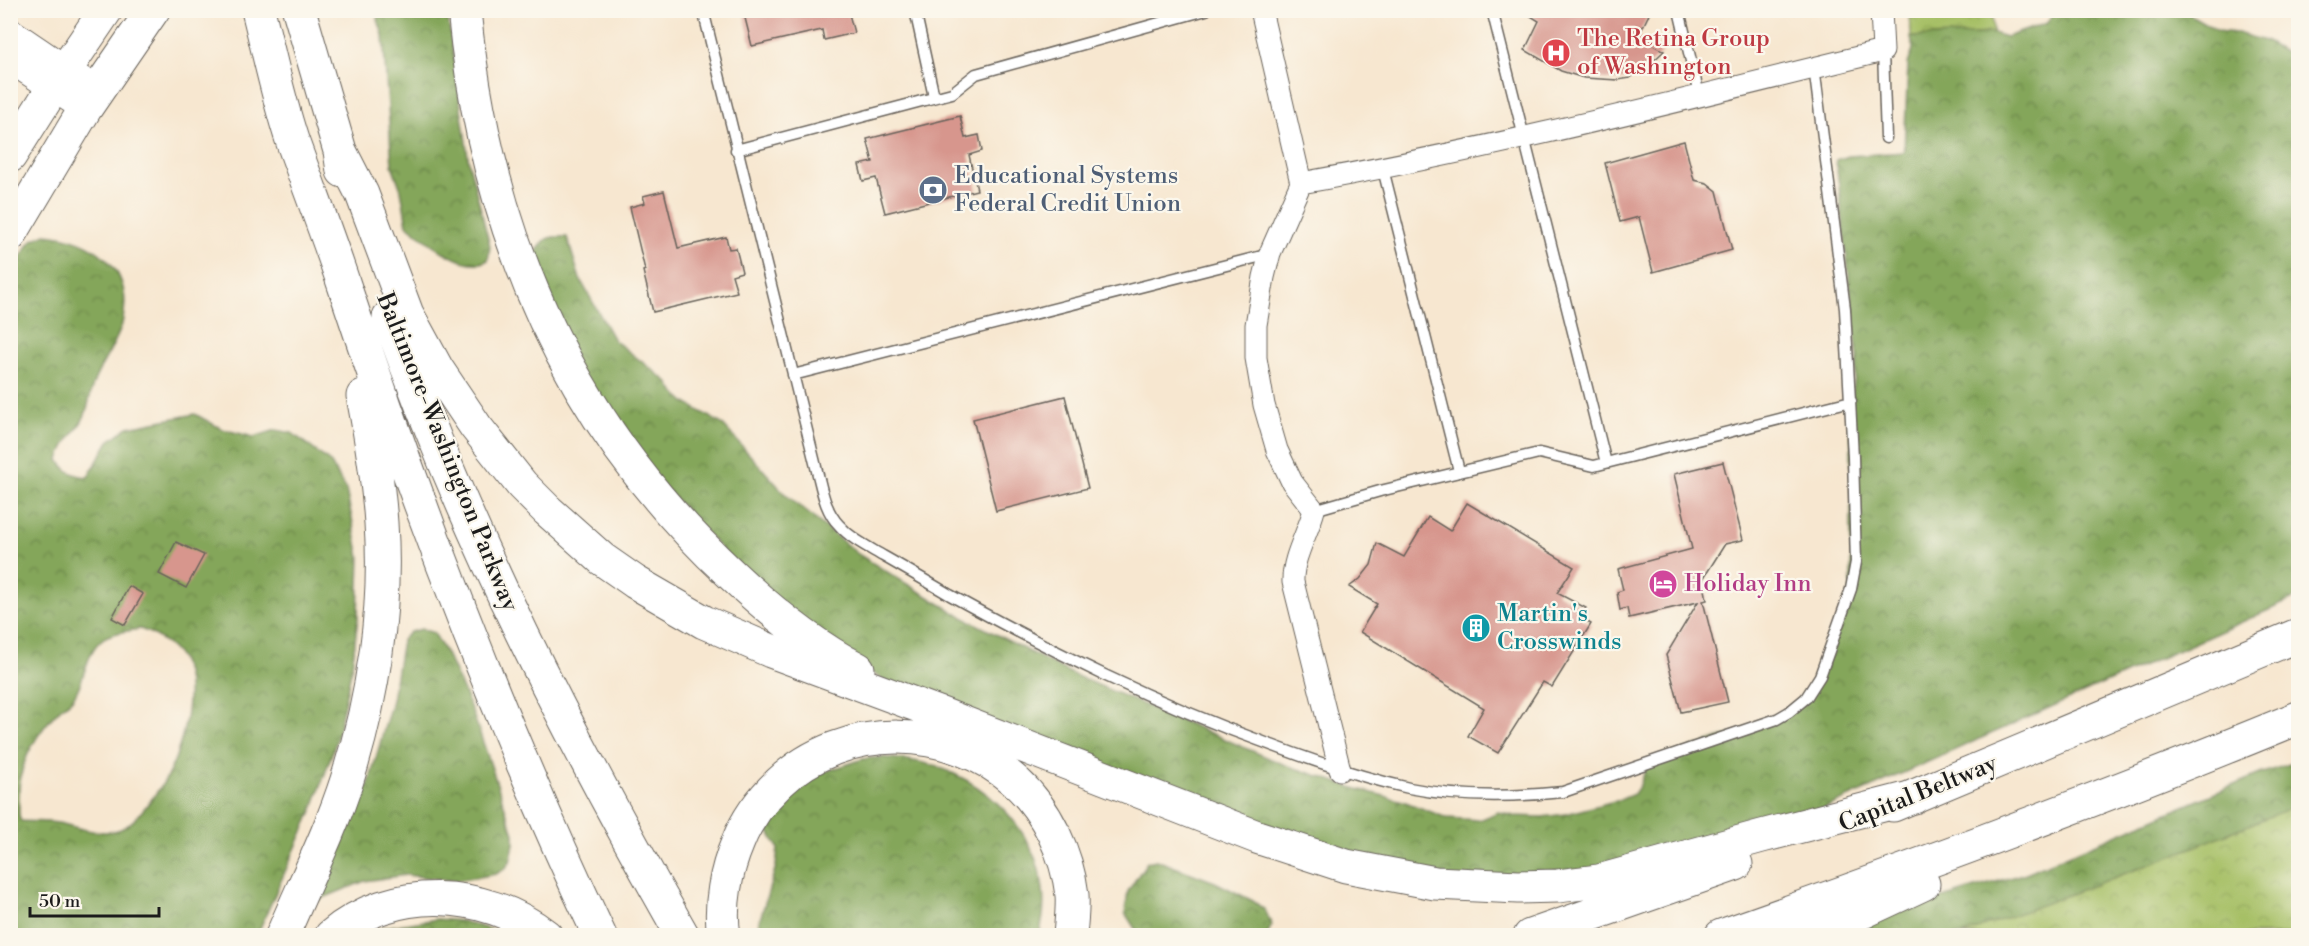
<svg xmlns="http://www.w3.org/2000/svg" width="2309" height="946" viewBox="0 0 2309 946" font-family="'Libre Bodoni',serif">
	<defs>
		<pattern id="forest-crowns" width="20" height="18" patternUnits="userSpaceOnUse" patternTransform="scale(1.5)"><rect width="20" height="18" fill="#84a65a"/><path d="M2 6a3 3 0 1 1 6 0M12 15a3 3 0 1 1 6 0" fill="none" stroke="#6b864a"/></pattern>
		<pattern id="park-crowns" width="20" height="18" patternUnits="userSpaceOnUse" patternTransform="scale(1.5)"><rect width="20" height="18" fill="#a6bf65"/><path d="M2 6a3 3 0 1 1 6 0M12 15a3 3 0 1 1 6 0" fill="none" stroke="#8ea457"/></pattern>
	</defs>
	<rect width="100%" height="100%" fill="#fbf7ec"/>
	<filter id="ink" filterUnits="userSpaceOnUse"><feTurbulence type="fractalNoise" baseFrequency=".0167" numOctaves="2"/><feDisplacementMap in="SourceGraphic" scale="12" xChannelSelector="R" yChannelSelector="G"/><feConvolveMatrix kernelMatrix="1 2 1 2 8 2 1 2 1" color-interpolation-filters="sRGB"/></filter>
	<filter id="wash" filterUnits="userSpaceOnUse"><feTurbulence type="fractalNoise" baseFrequency=".008" numOctaves="4" result="noise"/><feDisplacementMap in="SourceGraphic" scale="24" xChannelSelector="R" yChannelSelector="G"/><feGaussianBlur stdDeviation="1.35" result="paint"/><feColorMatrix in="noise" values="0 0 0 0 0 0 0 0 0 0 0 0 0 0 0 0 0 1.4 0 .05"/><feComposite in="paint" operator="in"/></filter>
	<g filter="url(#wash)">
		<rect width="100%" height="100%" fill="#f7e7d0"/>
		<path fill="url(#forest-crowns)" stroke="#50613b" stroke-width="1.5" fill-rule="evenodd" d="M 375,11 L 447,11 L 469,163 L 490,246 L 488,260 C 464,274 426,240 407,225 L 401,190 L 392,165 L 383,35 Z
			M 2055,11 L 2184,11 L 2218,31 L 2237,33 L 2265,41 L 2286,53 L 2298,56 L 2298,597 L 1762,836 L 1676,861 L 1435,883 L 941,714 L 790,624 L 595,412 L 535,254 C 545,237 547,236 567,237 L 580,279 L 614,340 L 668,382 L 674,392 L 686,403 L 722,424 L 786,495 L 858,554 L 897,578 L 959,615 L 1072,674 L 1283,764 L 1354,788 L 1403,801 L 1447,818 L 1480,820 L 1498,812 L 1514,816 L 1542,817 L 1566,814 L 1622,799 L 1634,794 L 1640,785 L 1648,762 L 1777,719 L 1806,698 L 1851,589 L 1851,401 L 1858,358 L 1836,160 L 1849,156 L 1904,152 L 1908,64 L 1913,49 L 1911,37 L 1993,33 L 2006,37 L 2047,23 Z
			M 45,234 C 94,238 136,269 122,324 C 118,340 103,361 96,377 C 89,391 90,408 82,421 C 73,436 64,442 59,460 C 67,473 74,475 88,477 L 109,441 L 128,427 L 195,414 L 222,429 L 254,437 L 276,430 L 292,433 L 330,462 L 346,490 L 360,557 L 358,617 L 352,667 L 336,742 L 312,811 L 257,935 L 11,935 L 10,273 L 32,240 ZM 140,629 C 156,634 178,649 184,666 C 196,697 180,758 162,785 C 156,794 149,803 142,811 C 136,818 130,825 121,829 C 101,837 78,827 58,823 C 46,821 33,822 21,821 C 17,814 20,807 19,799 C 17,764 36,734 59,710 C 63,705 70,703 73,698 C 86,680 85,651 104,638 C 113,632 129,631 140,629 Z
			M 421,629 L 434,633 C 472,694 490,767 514,834 L 514,845 L 510,862 L 505,869 L 496,874 L 456,881 L 406,875 L 365,881 L 318,900 L 316,897 L 369,783 L 392,700 L 402,640 L 410,632 Z
			M 880,757 C 902,759 923,761 943,769 C 1009,794 1060,865 1039,935 L 755,936 L 776,866 L 778,848 L 766,827 L 768,817 L 792,791 L 818,774 L 863,759 Z
			M 2298,761 L 2298,935 L 1828,936 L 1875,918 L 2026,873 L 2260,774 Z
			M 1156,860 L 1215,882 L 1253,901 L 1265,910 L 1272,925 L 1266,936 L 1139,935 L 1125,913 L 1128,891 L 1147,862 Z
			M 437,919 L 462,921 L 508,935 L 365,935 L 384,927 Z"/>
		<path fill="url(#park-crowns)" stroke="#616e40" stroke-width="1.5" d="M 1910,11 L 1992,11 L 1993,33 L 1911,37 Z
			M 2298,805 L 2298,935 L 1961,935 L 2164,859 Z"/>
		<g id="blocks">
			<path fill="#d7968d" d="M 743,10 L 848,10 L 854,33 L 824,40 L 822,30 L 752,46 Z
				M 1521,10 L 1651,10 L 1638,37 L 1664,51 L 1649,65 L 1630,78 L 1618,80 L 1584,78 L 1561,71 L 1525,50 L 1539,21 Z
				M 960,116 L 965,138 L 979,135 L 982,151 L 969,155 L 977,190 L 885,213 L 876,178 L 863,181 L 859,165 L 873,162 L 867,139 Z
				M 1684,141 L 1694,180 L 1707,183 L 1717,191 L 1732,250 L 1653,272 L 1639,217 L 1620,222 L 1605,163 Z
				M 664,191 L 678,248 L 726,237 L 729,249 L 736,248 L 742,272 L 732,275 L 737,292 L 653,312 L 643,271 L 645,270 L 630,207 L 645,203 L 643,196 Z
				M 1065,396 L 1088,488 L 996,511 L 973,419 Z
				M 1723,462 L 1743,540 L 1725,544 L 1703,579 L 1707,600 L 1703,601 L 1728,702 L 1681,712 L 1666,655 L 1698,602 L 1629,618 L 1627,608 L 1620,610 L 1617,592 L 1623,590 L 1618,569 L 1692,549 L 1674,474 Z
				M 1467,503 L 1574,567 L 1557,593 L 1586,608 L 1581,618 L 1591,624 L 1552,687 L 1543,682 L 1498,753 L 1468,736 L 1484,708 L 1360,632 L 1377,604 L 1349,587 L 1360,579 L 1371,565 L 1377,543 L 1404,557 L 1428,517 L 1450,531 Z
				M 176,542 L 204,555 L 186,588 L 159,574 Z
				M 129,586 L 143,594 L 125,625 L 112,618 Z"/>
		</g>
	</g>
	<g filter="url(#ink)">
		<use href="#blocks" fill-opacity="0" stroke="#69635b" stroke-width="1.5"/>
		<g fill="none" stroke-linecap="round" stroke-linejoin="round">
			<g stroke="#69635b" stroke-width="13">
				<path id="service" d="M 703,10 L 817,471 C 822,490 825,511 839,525 C 851,539 868,547 883,556 C 906,569 928,582 950,595 C 1053,652 1155,703 1266,743 C 1313,761 1360,777 1409,788 C 1459,798 1513,797 1563,792 L 1777,719 L 1789,712 L 1806,698 L 1820,676 L 1851,589 L 1856,562 L 1853,457 L 1845,309 L 1814,67
					M 915,10 L 934,97
					M 1492,10 L 1606,463
					M 1679,10 L 1699,95
					M 1883,51 L 1886,138
					M 736,150 L 952,93 L 976,74 L 1206,10
					M 1383,169 L 1459,471
					M 793,375 L 1270,254
					M 1314,510 L 1380,491 L 1539,453 L 1594,466 L 1851,401"/>
			</g>
			<g stroke="#69635b" stroke-width="23">
				<path id="minor" d="M 1261,10 L 1301,183 L 1270,253 L 1264,277 L 1256,325 L 1256,358 L 1264,405 L 1277,450 L 1292,482 L 1314,510 C 1308,533 1292,558 1293,582 L 1340,770
					M 1301,183 C 1497,148 1690,98 1883,51 L 1881,10"/>
			</g>
			<g stroke="#69635b" stroke-width="28">
				<path id="tertiary" d="M 10,31 L 97,90
					M 10,60 L 85,109"/>
			</g>
			<g stroke="#69635b" stroke-width="35">
				<path id="primary" d="M 10,156 L 53,88 L 106,10
					M 10,235 L 85,109 L 153,10"/>
			</g>
			<g stroke="#69635b" stroke-width="35">
				<path id="motorway" d="M 258,10 C 269,53 278,98 292,140 C 309,188 328,236 344,285 C 417,506 500,725 600,936
					M 299,10 L 340,151 L 343,171
					M 464,10 C 485,230 568,423 731,574 C 769,610 812,645 858,669
					M 340,151 L 362,194 L 407,314 L 437,369 L 476,427 L 522,485 L 547,510 L 602,559 L 635,582 L 704,622 L 771,651 L 941,714 L 1257,837 L 1346,866 L 1435,883 L 1518,887 L 1558,886 L 1599,881 L 1762,836 L 1914,797
					M 389,317 C 464,532 570,738 683,936
					M 1893,805 L 2298,635
					M 282,936 C 304,884 330,833 347,780 C 373,698 387,608 381,523 C 378,480 371,438 363,396
					M 331,936 C 392,884 484,888 546,936
					M 724,936 C 719,905 726,870 738,842 C 747,819 761,800 779,783 C 844,721 950,723 1016,782 C 1047,810 1067,854 1072,895 C 1073,908 1071,922 1070,936
					M 1530,936 L 1736,864
					M 1721,936 C 1915,868 2108,796 2298,718
					M 1800,936 L 1865,911 L 1923,884"/>
			</g>
			<use href="#service" stroke="#fff" stroke-width="10"/>
			<use href="#minor" stroke="#fff" stroke-width="21"/>
			<use href="#tertiary" stroke="#fff" stroke-width="26"/>
			<use href="#primary" stroke="#fff" stroke-width="33"/>
			<use href="#motorway" stroke="#fff" stroke-width="33"/>
		</g>
	</g>
	<defs>
		<g id="hospital-disc" transform="scale(1.5)"><circle r="9.5" fill="#e0444e" stroke="#fbf7ec"/><path d="M-5-5h3v3.5h4V-5h3V5h-3V1.5h-4V5h-3Z" fill="#fff"/></g>
		<g id="bank-disc" transform="scale(1.5)"><circle r="9.5" fill="#5c6f8a" stroke="#fbf7ec"/><path d="M-6-4H6V4H-6ZM0-2.3a2.3 2.3 0 1 0 0 4.6a2.3 2.3 0 1 0 0-4.6Z" fill="#fff"/></g>
		<g id="hotel-disc" transform="scale(1.5)"><circle r="9.5" fill="#d1479c" stroke="#fbf7ec"/><path d="M-6-4.5h1.5V1H6V5H4.5V3h-9V5H-6ZM-4 0a1.8 1.8 0 1 1 3.6 0ZM.5 0V-2.5h3Q6-2.5 6 0Z" fill="#fff"/></g>
		<g id="building-disc" transform="scale(1.5)"><circle r="9.5" fill="#0f9aa8" stroke="#fbf7ec"/><path d="M-4-6H4V6H1V3H-1V6H-4ZM-2.5-4.3h1.7v1.8h-1.7ZM.8-4.3h1.7v1.8H.8ZM-2.5-1h1.7V.8h-1.7ZM.8-1h1.7V.8H.8Z" fill="#fff"/></g>
	</defs>
	<g fill-rule="evenodd">
		<use href="#hospital-disc" x="1556" y="53"/>
		<use href="#bank-disc" x="933" y="190"/>
		<use href="#hotel-disc" x="1663" y="584"/>
		<use href="#building-disc" x="1476" y="628"/>
	</g>
	<g text-anchor="middle" dominant-baseline="central" stroke-width="4.5" stroke-linejoin="round" paint-order="stroke">
		<g font-size="24" fill="#be3a42" stroke="#fbf7ec" text-anchor="start">
			<text x="1577" y="39">The Retina Group<tspan x="1577" dy="28">of Washington</tspan></text>
		</g>
		<g font-size="24" fill="#4e5e75" stroke="#fbf7ec" text-anchor="start">
			<text x="954" y="176">Educational Systems<tspan x="954" dy="28">Federal Credit Union</tspan></text>
		</g>
		<g font-size="24" fill="#1c1c1c" stroke="#fbf7ec">
			<text transform="translate(447 452) rotate(68)">Baltimore-Washington Parkway</text>
			<text transform="translate(1918 794) rotate(-22)">Capital Beltway</text>
		</g>
		<g font-size="24" fill="#b23c85" stroke="#fbf7ec" text-anchor="start">
			<text x="1684" y="584">Holiday Inn</text>
		</g>
		<g font-size="24" fill="#0d838f" stroke="#fbf7ec" text-anchor="start">
			<text x="1497" y="614">Martin's<tspan x="1497" dy="28">Crosswinds</tspan></text>
		</g>
	</g>
	<rect width="2309" height="946" fill="none" stroke="#fbf7ec" stroke-width="36"/>
	<path d="M30 907v9h129v-9" fill="none" stroke="#1c1c1c" stroke-width="3"/>
	<text x="39" y="907" font-size="18" fill="#1c1c1c" stroke="#fbf7ec" stroke-width="4.5" paint-order="stroke">50 m</text>
</svg>
